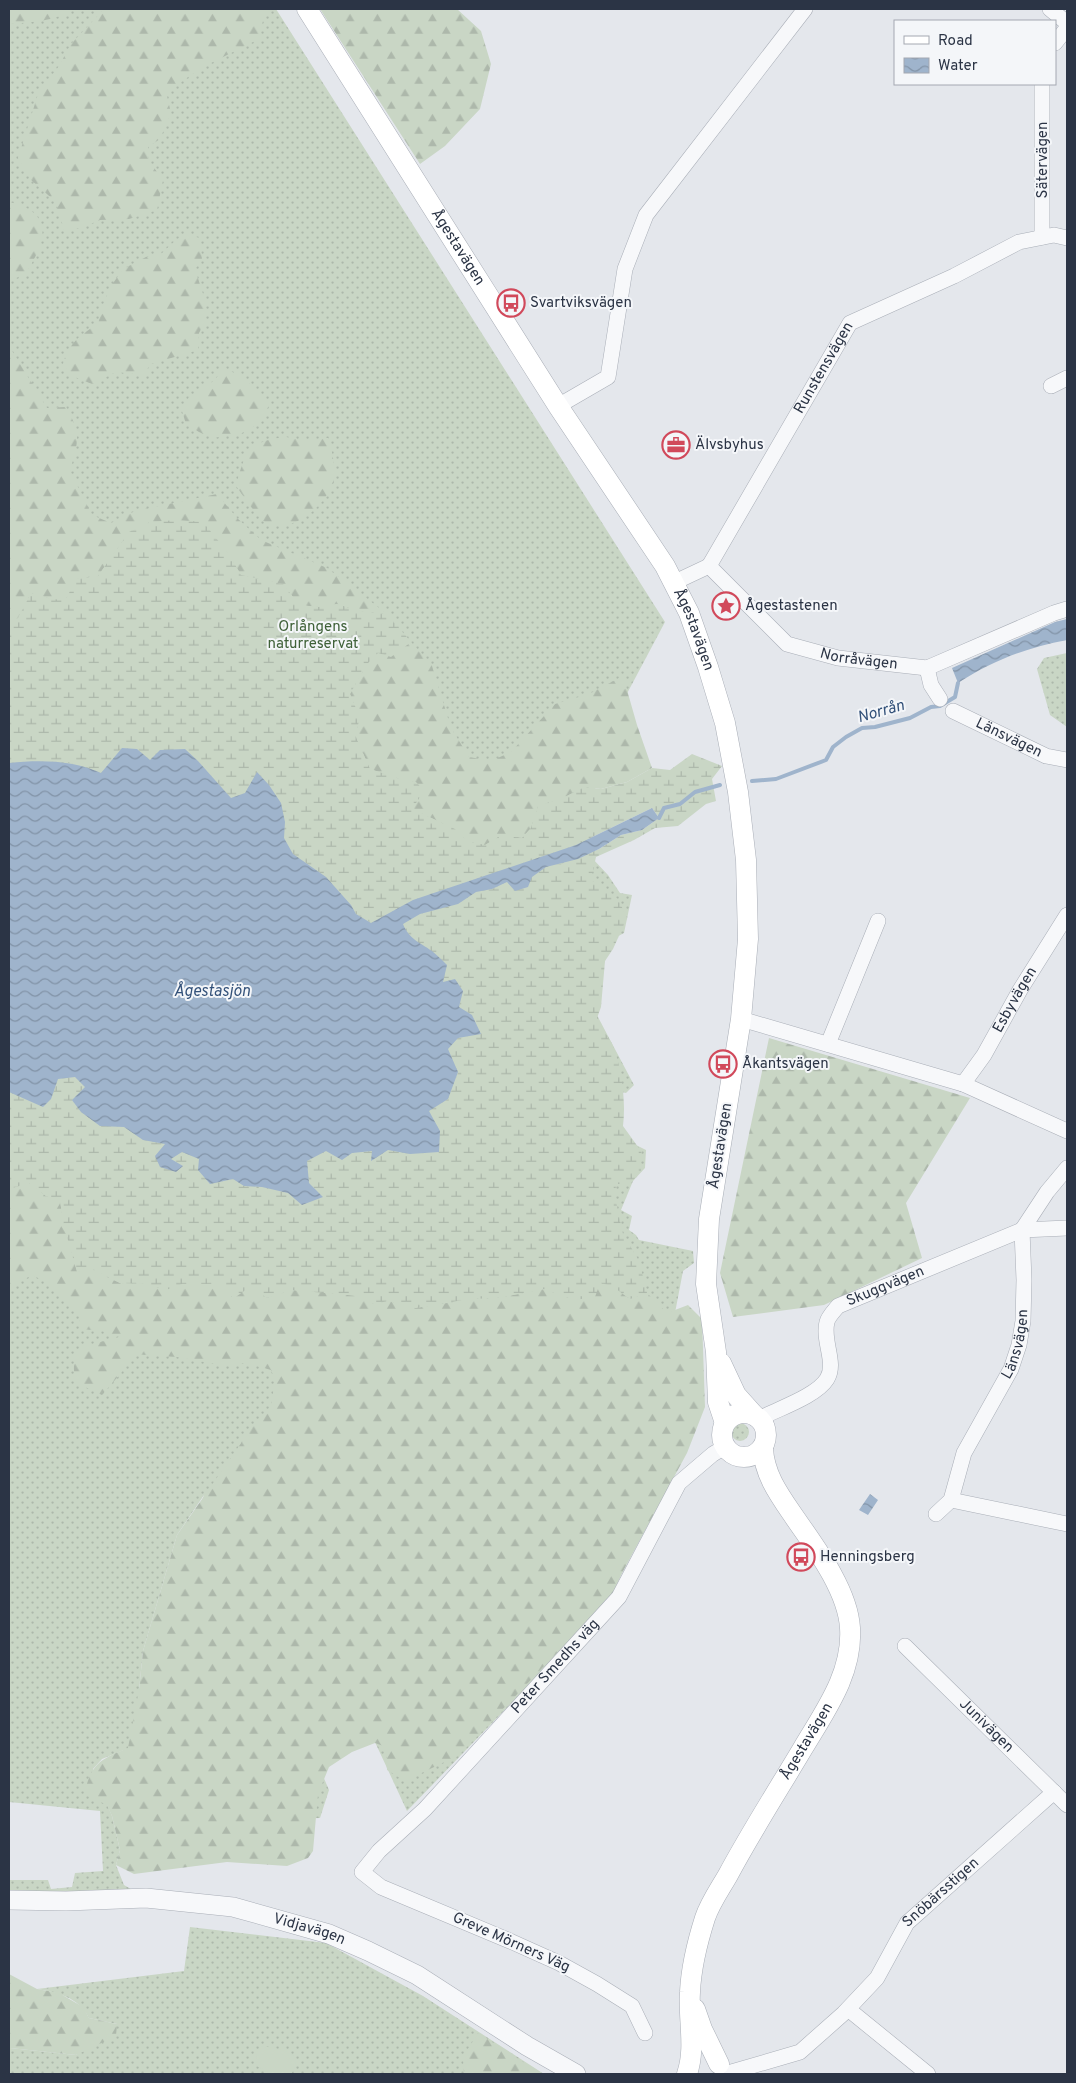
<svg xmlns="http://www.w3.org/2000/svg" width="1076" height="2083" viewBox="0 0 1076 2083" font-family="Overpass,sans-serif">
	<defs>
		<pattern id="grass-dots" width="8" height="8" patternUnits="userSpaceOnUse" patternTransform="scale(1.25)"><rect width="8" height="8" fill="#c9d6c5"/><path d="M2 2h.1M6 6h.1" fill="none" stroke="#adb8ab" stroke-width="1.8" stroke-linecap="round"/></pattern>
		<pattern id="forest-firs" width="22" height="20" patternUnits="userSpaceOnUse" patternTransform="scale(1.25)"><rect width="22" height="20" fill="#c9d6c5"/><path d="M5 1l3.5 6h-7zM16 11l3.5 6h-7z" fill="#adb8ab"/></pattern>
		<pattern id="wetland-marsh" width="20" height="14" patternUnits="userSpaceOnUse" patternTransform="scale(1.25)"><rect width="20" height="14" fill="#c9d6c5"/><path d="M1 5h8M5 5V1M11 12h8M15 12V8" fill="none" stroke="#adb8ab"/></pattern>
		<pattern id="water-waves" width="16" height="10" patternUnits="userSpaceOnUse" patternTransform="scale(1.25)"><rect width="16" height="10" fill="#9fb4cc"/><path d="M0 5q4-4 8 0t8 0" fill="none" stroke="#8293a7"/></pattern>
	</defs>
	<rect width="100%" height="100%" fill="#e4e7ec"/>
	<path fill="url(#grass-dots)" fill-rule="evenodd" d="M 9,9 L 276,9 L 665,622 L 597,750 L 592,858 L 608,875 L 620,893 L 632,895 L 624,933 L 613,939 L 590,1002 L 634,1085 L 626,1093 L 621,1092 L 622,1129 L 634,1144 L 646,1150 L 645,1168 L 633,1181 L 621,1210 L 632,1216 L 629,1230 L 636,1235 L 639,1240 L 693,1251 L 694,1263 L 683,1271 L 666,1360 L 672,1461 L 609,1602 L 407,1811 L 368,1727 L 320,1769 L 329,1790 L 320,1818 L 118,1823 L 124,1750 L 102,1759 L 93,1769 L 112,1816 L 120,1850 L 116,1865 L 124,1885 L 146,1898 L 9,1900 L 9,1880 L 48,1880 L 51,1889 L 72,1887 L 75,1873 L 103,1871 L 100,1811 L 9,1802 ZM 204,1495 L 139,1690 L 143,1651 L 177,1535 Z
		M 1067,653 L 1067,727 L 1050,715 L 1037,669 L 1044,658 Z
		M731 1432a9 9 0 1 1 18 0a9 9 0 1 1-18 0Z
		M 190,1927 L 326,1943 L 423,1996 L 544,2074 L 9,2074 L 10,2048 L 76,2055 L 117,2024 L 89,2018 C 78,1997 59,1993 37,1989 L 184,1971 Z"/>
	<path fill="url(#forest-firs)" d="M 9,9 L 73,9 C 54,22 31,22 9,24 Z
		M 104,9 L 264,9 L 265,11 L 259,39 L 203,67 L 166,92 L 171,113 L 160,139 L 148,147 L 149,161 L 163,180 L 157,210 L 129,219 L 100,220 L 81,228 L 64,230 L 56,202 L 31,180 L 18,158 L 38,94 L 59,66 L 71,44 Z
		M 320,9 L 457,9 L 481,31 L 491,64 L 480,109 L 445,146 L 420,164 Z
		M 9,202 C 42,209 51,228 34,259 C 32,263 29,269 26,272 C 22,276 14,279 9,281 Z
		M 188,235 L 200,238 L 202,260 L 195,269 L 204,297 L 206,320 L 199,333 L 198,350 L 151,364 L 143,375 L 116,372 L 92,384 L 72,376 L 63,364 C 68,344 81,334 98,324 L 102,308 L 109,289 L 123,269 L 146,257 L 161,254 L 177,239 Z
		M 9,346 L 47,408 L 66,407 C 82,435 78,441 70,471 L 92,515 L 111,523 L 135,511 L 217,494 L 237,518 L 261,540 L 327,568 L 387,614 L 359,611 L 337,604 L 319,607 L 299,605 L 283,584 L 241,575 L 229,554 L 129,532 L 98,576 L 77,579 L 65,600 L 51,599 L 31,593 L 18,618 L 9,622 Z
		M 224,367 L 246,380 L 269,405 L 261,422 L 242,433 L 213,438 L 199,432 L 186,424 L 182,411 L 189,397 L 215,380 Z
		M 286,437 L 303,440 L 328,438 C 332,449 337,472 333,484 C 325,505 290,537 265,522 C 258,518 242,494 236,486 C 245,452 248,441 286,437 Z
		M 411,642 L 432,666 L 451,728 L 469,757 L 491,761 L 511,752 L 555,704 L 589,694 L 623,676 L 637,725 L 652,768 L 627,782 L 601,789 L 584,787 L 565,797 L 538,806 L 531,828 L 522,838 L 502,835 L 485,845 L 467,841 L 455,829 L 412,809 L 416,782 L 400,779 L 370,769 L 355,735 L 360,718 L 350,694 L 367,664 L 378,652 L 391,656 Z
		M 769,1038 L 970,1098 L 906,1203 L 922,1258 L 824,1305 L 733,1317 L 720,1273 Z
		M 29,1183 L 46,1196 L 60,1201 L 64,1226 L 77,1271 L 92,1270 L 120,1283 L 147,1284 L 166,1290 L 182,1284 L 225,1284 L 251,1286 L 267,1298 L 292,1290 L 359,1296 L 371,1304 L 389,1301 L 416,1308 L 466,1300 L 497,1298 L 544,1289 L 574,1300 L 599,1283 L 612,1286 L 630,1299 L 647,1293 L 667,1313 L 688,1305 L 702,1319 L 705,1407 L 687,1453 L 608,1599 L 459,1755 L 405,1781 L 387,1770 L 386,1747 L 375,1743 L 352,1752 L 329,1767 L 318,1794 L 313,1851 L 308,1858 L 287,1866 L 227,1862 L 134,1874 L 116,1865 L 120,1850 L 112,1816 L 107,1805 L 84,1794 C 92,1763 99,1760 128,1748 L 139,1690 L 143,1651 L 177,1535 L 253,1426 L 271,1406 L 275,1380 L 271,1370 L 247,1363 L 221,1365 L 177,1357 L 132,1354 L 121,1373 L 102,1395 L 85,1387 L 75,1379 C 68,1338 96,1347 121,1336 L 102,1331 L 81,1329 L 78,1311 L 52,1285 L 32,1275 L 9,1288 L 9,1189 Z
		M 9,1974 L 37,1989 L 59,1993 L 83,2007 L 89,2018 L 117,2024 L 116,2036 L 76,2055 L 10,2048 L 9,2050 Z
		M 478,2033 L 542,2074 L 464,2074 L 463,2057 Z"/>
	<path fill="url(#wetland-marsh)" d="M 177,520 L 203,522 L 229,554 L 241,575 L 283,584 L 299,605 L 319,607 L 337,604 L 359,611 L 387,614 L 411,642 L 391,657 L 378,653 L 367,664 L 350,694 L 360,718 L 355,735 L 370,769 L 400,779 L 416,782 L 424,791 L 412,809 L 455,829 L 467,841 L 485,845 L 502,835 L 522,838 L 531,828 L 538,806 L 565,797 L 584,787 L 601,789 L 627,782 L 652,768 L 670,770 L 692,754 L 722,766 L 712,779 L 716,801 L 706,804 L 678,826 L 655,828 L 634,840 L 596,857 L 591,880 L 618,899 L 627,918 L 613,949 L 605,961 L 601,1007 L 596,1021 C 603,1030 612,1041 615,1051 C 622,1074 626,1102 623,1126 L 641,1151 L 641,1171 L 630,1184 L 616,1184 L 615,1197 L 623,1234 L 639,1261 L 647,1293 L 630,1299 L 612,1286 L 600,1283 L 595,1297 L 574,1300 L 544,1289 L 497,1298 L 469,1299 L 416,1308 L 389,1301 L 371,1304 L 359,1296 L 292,1290 L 267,1298 L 251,1286 L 233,1299 L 225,1284 L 182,1284 L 166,1290 L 147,1284 L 120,1283 L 94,1270 L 77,1272 L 64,1226 L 60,1201 L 46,1196 L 29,1183 L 9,1189 L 9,1092 L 16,1096 L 51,1099 L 58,1079 L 75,1077 L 85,1087 L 72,1100 L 81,1112 L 100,1126 L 124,1127 L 143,1140 L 165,1144 L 155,1156 L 182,1167 L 171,1159 L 182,1152 L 199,1159 L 210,1184 L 233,1179 L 244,1186 L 288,1193 L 302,1205 L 323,1197 L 309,1183 L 307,1161 L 326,1151 L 352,1153 L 372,1151 L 371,1161 L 388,1150 L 410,1154 L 440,1131 L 428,1111 L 448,1099 L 458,1073 L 447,1049 L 458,1038 L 480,1034 L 472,1015 L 459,1007 L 463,991 L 455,979 L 443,983 L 431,951 C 418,944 409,938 403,924 L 420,914 L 458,904 L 476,892 L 492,889 L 508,882 L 532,877 L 546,867 L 564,863 L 599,849 L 621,835 L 642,830 L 659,818 L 652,808 L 576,845 L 413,900 L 371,923 L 356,914 L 351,905 L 326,877 L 293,854 L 284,838 L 285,822 L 257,773 L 245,793 L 231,798 L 198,761 L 184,749 L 150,760 L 137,749 L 122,748 L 101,773 C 73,759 40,760 9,763 L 9,622 L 18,618 L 31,593 L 51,599 L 65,600 L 77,579 L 98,576 L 129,532 L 150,522 Z"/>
	<path fill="#c9d6c5" d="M 260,2046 C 275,2048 309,2051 291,2074 L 271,2074 L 257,2066 L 256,2057 Z"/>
	<path fill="url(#water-waves)" d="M 1067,619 L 1067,640 C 1026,648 994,660 958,683 L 952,668 L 1055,622 Z
		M 122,748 L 137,749 L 150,760 L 160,750 L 185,749 L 198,761 L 231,798 L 245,793 L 257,772 L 269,785 L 281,803 L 285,822 L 284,838 L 293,854 L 326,877 L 351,905 L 356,914 L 371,923 L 413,900 L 576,845 L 652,808 L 659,818 L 642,830 L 621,835 L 599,849 L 578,859 L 546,867 L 532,877 L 528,887 L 515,891 L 507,882 L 492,889 L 476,892 L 458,904 L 420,914 L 403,924 C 409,939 419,942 432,951 C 437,955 442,960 447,965 L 443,982 L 455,979 L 463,991 L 459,1007 L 472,1015 L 481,1034 L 458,1038 L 448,1049 L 458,1072 L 448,1099 L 429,1111 L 440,1131 L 439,1152 L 410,1154 L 388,1150 L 371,1161 L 372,1151 L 352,1153 L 342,1160 L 326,1151 L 307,1161 L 309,1183 L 323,1197 L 302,1205 L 288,1193 L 262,1187 L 244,1186 L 233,1179 L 210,1184 L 198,1170 L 199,1159 L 182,1152 L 171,1159 L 183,1166 L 176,1172 L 160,1167 L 155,1156 L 165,1144 L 143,1140 L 124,1127 L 100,1126 L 81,1112 L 72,1100 L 85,1087 L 75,1077 L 58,1079 L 51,1099 L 43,1107 L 9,1092 L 9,763 C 40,760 73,760 101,773 Z
		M 870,1494 L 878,1500 L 868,1515 L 859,1510 Z"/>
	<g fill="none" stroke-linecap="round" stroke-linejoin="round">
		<path stroke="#9fb4cc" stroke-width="4" d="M 752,781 L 776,779 L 826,760 L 833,747 L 846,737 L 862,728 L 875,727 L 910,718 L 931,707 L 940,706 L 955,697 L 958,683
			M 659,818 L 664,808 L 680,804 L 695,792 L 720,785"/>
		<g stroke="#a9aeb7" stroke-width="16">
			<g id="minor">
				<path d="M 1050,9 L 1067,23"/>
				<path d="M 1055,43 L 1067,28"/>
				<path d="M 1042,237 L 1042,84"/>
				<path d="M 1051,386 L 1067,378"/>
				<path d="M 558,406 L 608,377 L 625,269 L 646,215 L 805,9"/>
				<path id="s1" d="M 709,566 L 850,323 L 954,276 L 1019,242 L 1054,235 L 1067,238"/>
				<path id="s2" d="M 709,566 L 787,644 L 838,658 L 927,668 L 1054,613 L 1067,609"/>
				<path d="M 675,582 L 709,566"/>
				<path d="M 927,668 L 931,685 L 940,699"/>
				<path id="s3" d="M 953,711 L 1046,756 L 1067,760"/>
				<path d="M 741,1019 L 963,1084 L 1067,1131"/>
				<path d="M 828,1044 L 878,921"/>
				<path id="s4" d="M 963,1084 L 984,1055 L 1020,990 L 1067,915"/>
				<path id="s5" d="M 764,1424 L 767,1415 C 783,1407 817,1395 827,1379 C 837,1363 822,1341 827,1322 C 828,1317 834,1311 838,1306 L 1022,1230 L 1067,1228"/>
				<path d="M 951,1500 L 1067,1524"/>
				<path id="s6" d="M 936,1514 L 951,1500 L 964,1453 L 1011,1369 L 1019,1345 L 1023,1321 L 1024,1280 L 1022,1230 L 1047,1192 L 1067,1168"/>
				<path id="s7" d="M 905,1646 L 1067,1805"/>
				<path d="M 848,2009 L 928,2074"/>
				<path id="s8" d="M 645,2033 L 632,2006 L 597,1984 L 559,1963 L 510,1941 L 381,1887 L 362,1872 L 379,1851 L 425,1809 L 619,1597 L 679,1483 L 713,1454 L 725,1447"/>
				<path id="s9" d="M 728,2073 L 800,2052 L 844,2013 L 877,1978 L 907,1923 L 1054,1792"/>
			</g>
		</g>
		<g stroke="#a9aeb7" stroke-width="20">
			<g id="tertiary">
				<path id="s10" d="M 9,1900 L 66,1901 L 146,1898 L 233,1907 L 329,1934 L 368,1951 L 417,1975 L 527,2046 L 576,2074"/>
			</g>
		</g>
		<g stroke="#a9aeb7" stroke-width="21">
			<g id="secondary">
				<path id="s11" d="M 307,9 L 558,406 L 665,566 L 689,613 L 708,667 L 725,723 L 738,792 L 746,860 L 748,939 L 741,1019 L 709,1219 L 706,1284 L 716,1352 L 718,1402 L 725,1423"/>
				<path d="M 721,1363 L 736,1395 L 753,1414"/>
				<circle cx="744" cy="1435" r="22"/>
				<path d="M 695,2009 L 702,2029 L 719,2064"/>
				<path id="s12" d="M 687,2074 C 696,2048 688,2020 690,1992 C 691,1970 698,1940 705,1918 C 710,1903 720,1889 728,1875 C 751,1832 778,1790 803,1748 C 825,1711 853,1673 850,1628 C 848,1591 816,1548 795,1518 C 780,1496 764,1475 763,1448"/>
			</g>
		</g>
		<use href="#minor" stroke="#f7f8fa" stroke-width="15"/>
		<use href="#tertiary" stroke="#f7f8fa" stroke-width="19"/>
		<use href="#secondary" stroke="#fff" stroke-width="20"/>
	</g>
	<defs>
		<g id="bus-ring" transform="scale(1.4375)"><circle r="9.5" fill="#f4f6f9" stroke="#d1495b" stroke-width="1.5"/><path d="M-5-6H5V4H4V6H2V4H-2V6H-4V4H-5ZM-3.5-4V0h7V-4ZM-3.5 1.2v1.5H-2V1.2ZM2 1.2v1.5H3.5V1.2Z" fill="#d1495b"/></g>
		<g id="office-ring" transform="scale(1.4375)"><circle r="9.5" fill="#f4f6f9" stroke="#d1495b" stroke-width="1.5"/><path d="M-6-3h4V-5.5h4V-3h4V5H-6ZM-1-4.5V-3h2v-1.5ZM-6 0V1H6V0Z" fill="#d1495b"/></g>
		<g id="sight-ring" transform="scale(1.4375)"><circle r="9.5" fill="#f4f6f9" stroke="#d1495b" stroke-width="1.5"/><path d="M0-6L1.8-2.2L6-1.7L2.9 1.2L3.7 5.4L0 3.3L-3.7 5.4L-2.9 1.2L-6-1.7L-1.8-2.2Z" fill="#d1495b"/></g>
	</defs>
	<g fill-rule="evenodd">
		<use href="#bus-ring" x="511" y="303"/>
		<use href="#office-ring" x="676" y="445"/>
		<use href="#sight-ring" x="726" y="606"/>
		<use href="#bus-ring" x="723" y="1064"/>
		<use href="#bus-ring" x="801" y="1557"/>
	</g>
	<g text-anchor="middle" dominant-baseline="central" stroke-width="4" stroke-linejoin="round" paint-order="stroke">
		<g font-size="15" fill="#2b3445" stroke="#f4f6f9">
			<text transform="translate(1043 160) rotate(-90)">Sätervägen</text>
			<text stroke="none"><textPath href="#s11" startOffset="282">Ågestavägen</textPath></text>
			<text stroke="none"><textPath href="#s1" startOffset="229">Runstensvägen</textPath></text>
			<text stroke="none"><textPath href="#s11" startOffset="732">Ågestavägen</textPath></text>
			<text stroke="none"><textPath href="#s2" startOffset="184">Norråvägen</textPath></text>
			<text stroke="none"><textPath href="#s3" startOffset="62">Länsvägen</textPath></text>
			<text stroke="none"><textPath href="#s4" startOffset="99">Esbyvägen</textPath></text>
			<text transform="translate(721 1146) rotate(-81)">Ågestavägen</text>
			<text stroke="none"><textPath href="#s5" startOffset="209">Skuggvägen</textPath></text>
			<text stroke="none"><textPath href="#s6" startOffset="191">Länsvägen</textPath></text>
			<text stroke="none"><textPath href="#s8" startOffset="615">Peter Smedhs väg</textPath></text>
			<text stroke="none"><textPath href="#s7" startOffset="114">Junivägen</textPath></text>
			<text stroke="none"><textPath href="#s12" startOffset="362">Ågestavägen</textPath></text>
			<text stroke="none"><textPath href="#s9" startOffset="290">Snöbärsstigen</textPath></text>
			<text stroke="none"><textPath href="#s10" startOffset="304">Vidjavägen</textPath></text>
			<text transform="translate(511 1943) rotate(24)">Greve Mörners Väg</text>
		</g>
		<g font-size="15" fill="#2b3445" stroke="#f4f6f9" text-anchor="start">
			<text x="530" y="303">Svartviksvägen</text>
			<text x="695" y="445">Älvsbyhus</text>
			<text x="745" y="606">Ågestastenen</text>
			<text x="742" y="1064">Åkantsvägen</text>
			<text x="820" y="1557">Henningsberg</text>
		</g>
		<g font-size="15" fill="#3f6138" stroke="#f4f6f9">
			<text x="313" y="627">Orlångens<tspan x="313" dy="17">naturreservat</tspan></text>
		</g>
		<g font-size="16" font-style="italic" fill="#34527a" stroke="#f4f6f9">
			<text transform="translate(881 712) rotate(-16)">Norrån</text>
			<text x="212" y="992">Ågestasjön</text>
		</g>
	</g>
	<rect width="1076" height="2083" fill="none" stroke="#2b3445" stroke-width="20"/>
	<rect x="894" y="20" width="162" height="65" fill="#f4f6f9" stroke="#a4a8b1"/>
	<rect x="904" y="36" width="25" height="8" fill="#ffffff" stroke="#a4a8b1"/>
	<text x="938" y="45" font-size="15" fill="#2b3445">Road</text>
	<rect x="904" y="58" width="25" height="15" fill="url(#water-waves)" stroke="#a4a8b1"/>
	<text x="938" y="70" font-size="15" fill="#2b3445">Water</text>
</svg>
